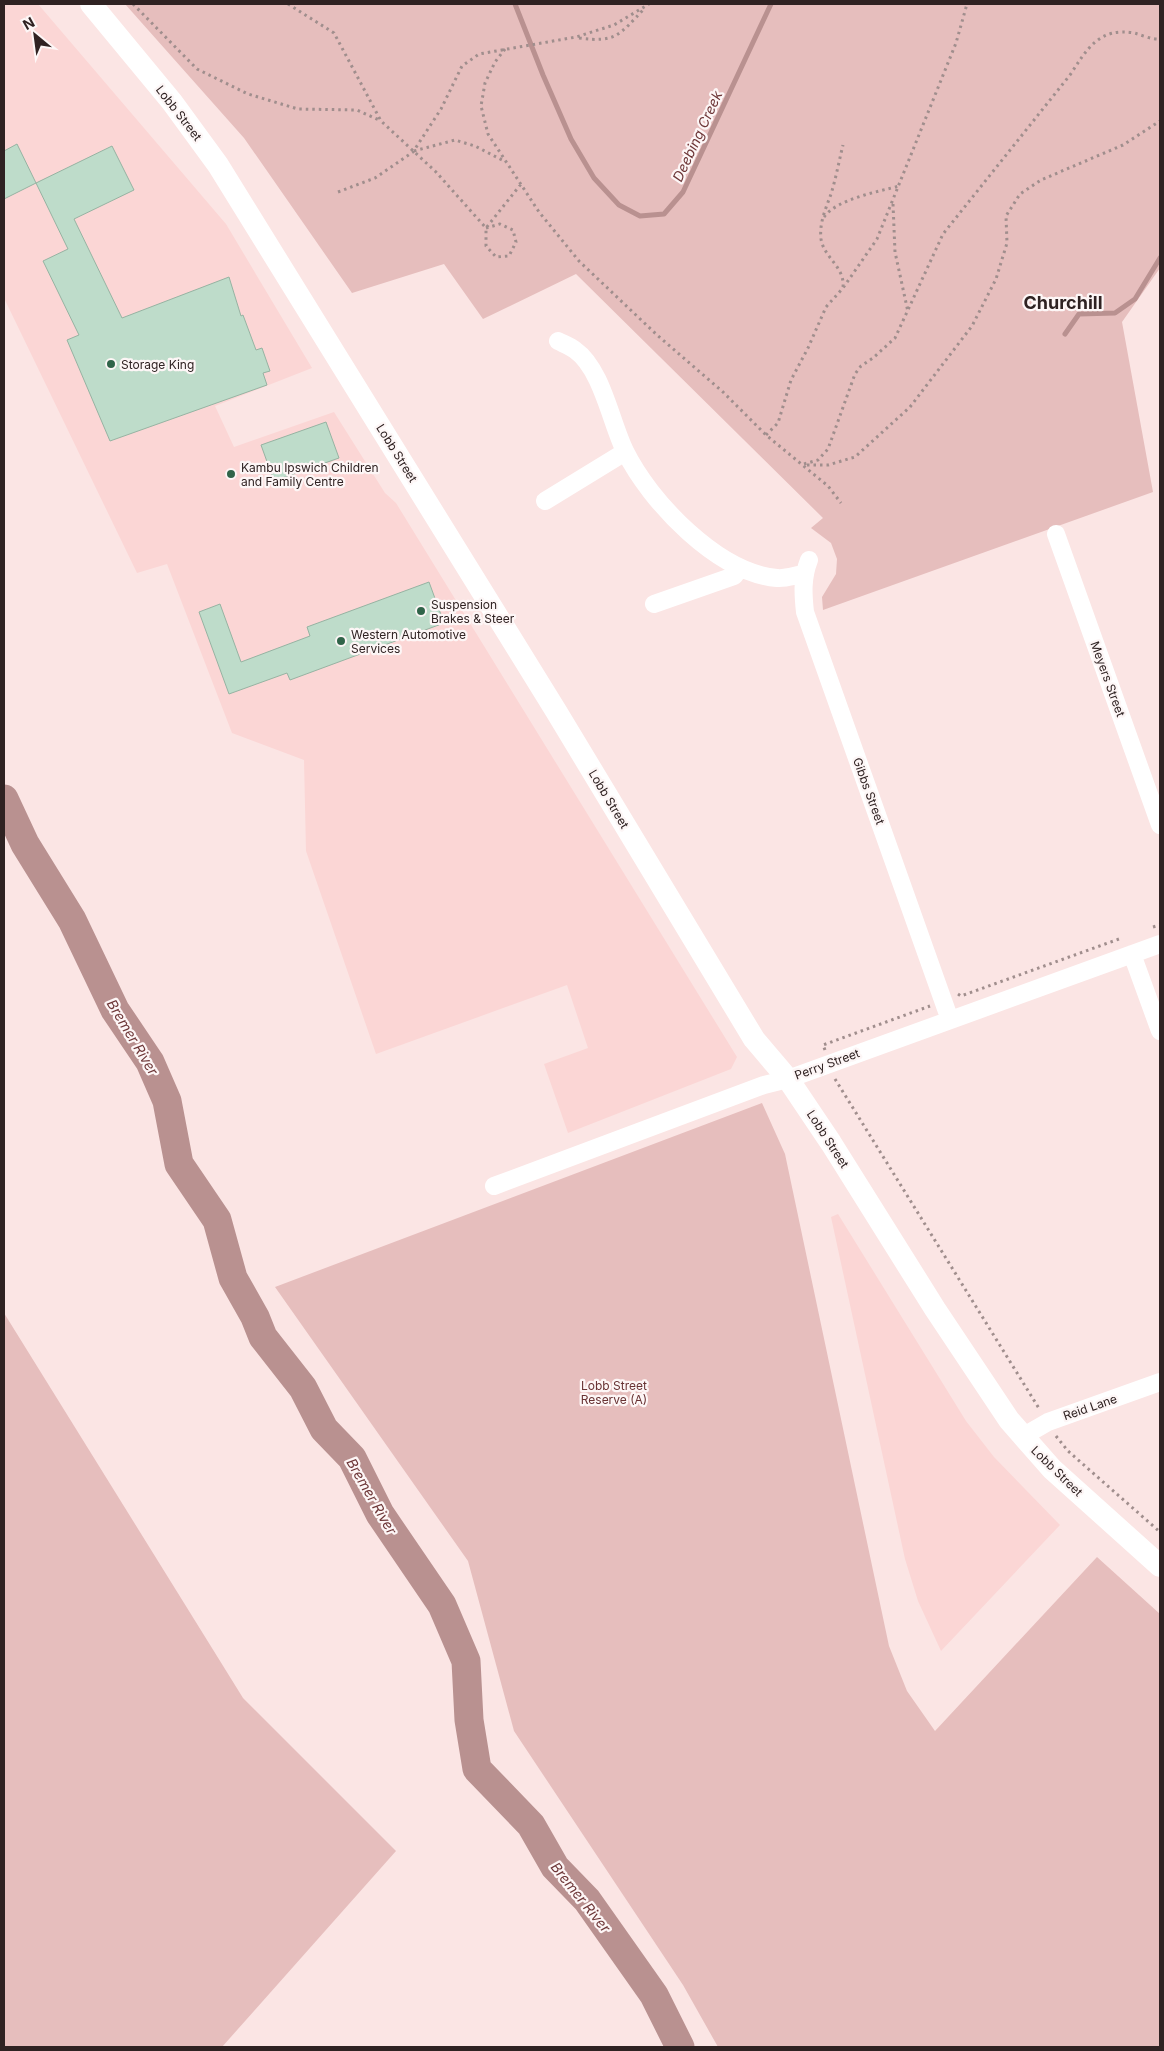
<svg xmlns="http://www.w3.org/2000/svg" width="1164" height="2051" viewBox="0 0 1164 2051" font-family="Inter,sans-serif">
	<rect width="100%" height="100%" fill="#fbe5e4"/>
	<path fill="#fbd6d5" d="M 4,4 L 38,4 L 226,224 L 312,368 L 215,406 L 234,447 L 334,412 L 385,493 L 396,503 L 737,1057 L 731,1069 L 568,1133 L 544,1064 L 588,1048 L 567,985 L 376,1054 L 306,851 L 304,760 L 232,733 L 167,564 L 137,573 L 4,298 Z
		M 838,1214 L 966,1421 L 994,1457 L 1060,1525 L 941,1651 L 918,1601 L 905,1559 L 831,1217 Z"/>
	<path fill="#e6bebd" d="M 125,4 L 1160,4 L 1160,268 L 1122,322 L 1153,492 L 823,610 L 822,597 L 836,574 L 837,559 L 831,543 L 811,528 L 823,518 L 576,274 L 483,319 L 444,264 L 352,293 L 244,138 Z
		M 762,1103 L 785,1154 L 889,1646 L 907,1691 L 935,1731 L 1097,1557 L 1160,1614 L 1160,2047 L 718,2047 L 683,1985 L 514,1731 L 468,1561 L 275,1287 Z
		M 4,1313 L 243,1698 L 396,1851 L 222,2047 L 4,2047 Z"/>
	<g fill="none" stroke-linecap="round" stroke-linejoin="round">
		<path stroke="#b99190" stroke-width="5" d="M 515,4 L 543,75 L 571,139 L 594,178 L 619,205 L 640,216 L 664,214 L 683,192 L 771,4
			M 1065,334 L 1079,314 L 1115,313 L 1135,299 L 1160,258"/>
		<path stroke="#b99190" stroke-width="29" d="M 4,799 L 25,844 L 72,920 L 115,1010 L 150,1062 L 167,1101 L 179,1164 L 217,1220 L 233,1278 L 255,1317 L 263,1337 L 303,1388 L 324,1429 L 352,1458 L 380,1514 L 442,1605 L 466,1661 L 469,1720 L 477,1769 L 531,1825 L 555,1867 L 587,1900 L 654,1995 L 680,2047"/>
	</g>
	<path fill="#bedcca" stroke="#96b3a2" d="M 17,144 L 36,183 L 4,199 L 4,151 Z
		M 112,146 L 134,190 L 74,219 L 122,318 L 229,277 L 241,316 L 243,315 L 256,350 L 262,348 L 270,371 L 263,373 L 267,385 L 110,441 L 67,340 L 79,335 L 43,261 L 68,249 L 36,183 Z
		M 326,422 L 339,458 L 274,481 L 261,445 Z
		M 429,582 L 444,623 L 290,680 L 287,673 L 229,694 L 199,612 L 220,604 L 241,662 L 310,636 L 307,627 Z"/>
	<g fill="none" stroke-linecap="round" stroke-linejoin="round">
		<path stroke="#a08e8d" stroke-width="3" stroke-dasharray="2.5 4" stroke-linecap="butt" d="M 133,4 L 197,69 L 248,94 L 298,109 L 357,110 L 381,121
			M 288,4 L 334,33 L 381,121 L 436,172 L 486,228
			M 579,38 C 616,43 619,35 644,9
			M 505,49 L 495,62 L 485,83 L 481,106 L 488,134 L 539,212 L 579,261 L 657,335 L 723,392 L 766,435 L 828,486 L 841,503
			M 414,151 L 455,140 L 475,146 L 506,162
			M 338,192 L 375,178 L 413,152 L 441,109 L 462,66 L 479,54 L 576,37 L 614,25 L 649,4
			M 893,204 L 895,252 L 908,312
			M 824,217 C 837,199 877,192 899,186
			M 486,228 L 500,224 L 513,230 L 516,242 L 509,256 L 496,257 L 486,246 L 486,228 L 521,184
			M 843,287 C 845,267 824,258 821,239 C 819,223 826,208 831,194 C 836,178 839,161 843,145
			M 766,435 L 778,423 L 791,380 L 808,348 L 826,307 L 843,288 L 877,239 L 956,43 L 967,4
			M 804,464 L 818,460 L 828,449 L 855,374 L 861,366 L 873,358 L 895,338 L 943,234 L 1070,75 C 1087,49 1099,27 1134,33 C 1142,35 1152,40 1160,39
			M 807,465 L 828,465 L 855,457 L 910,407 L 972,326 L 996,279 L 1007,243 L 1006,216 L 1020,194 L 1041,180 L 1123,145 L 1160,121
			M 1153,927 L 1160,925
			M 958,994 L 961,996 L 1119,939
			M 825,1050 L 823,1045 L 930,1006
			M 835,1079 L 1040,1410
			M 1056,1436 L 1068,1451 L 1160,1532"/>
		<path stroke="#fff" stroke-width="18" d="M 558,341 C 564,344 570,346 575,350 C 602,369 611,423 625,451 C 650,502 718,573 777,578 C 785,579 796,575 804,574
			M 545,501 L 625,452
			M 1056,534 L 1160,825
			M 809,560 C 802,578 803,594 805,612 L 950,1020
			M 654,604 L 734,576 L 740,568
			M 1132,954 L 1160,1031
			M 494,1186 L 764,1085 L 788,1079 L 1160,944
			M 1022,1437 L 1048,1422 L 1160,1382"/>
		<path stroke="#fff" stroke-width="22" d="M 91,4 L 172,102 L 218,165 L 556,711 L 754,1039 L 788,1079 L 831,1143 L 935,1309 L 1009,1420 L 1052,1469 L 1160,1566"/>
	</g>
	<g fill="#306449" stroke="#fdf6f6" stroke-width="2">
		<circle cx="111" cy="364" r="5"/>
		<circle cx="231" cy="474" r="5"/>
		<circle cx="421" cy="611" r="5"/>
		<circle cx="341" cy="641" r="5"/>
	</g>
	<g text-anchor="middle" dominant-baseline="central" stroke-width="4.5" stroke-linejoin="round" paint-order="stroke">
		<g font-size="12" fill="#2f2222" stroke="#fdf6f6">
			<text transform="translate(179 113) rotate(52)">Lobb Street</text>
			<text transform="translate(397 453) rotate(58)">Lobb Street</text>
			<text transform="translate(1108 679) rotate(70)">Meyers Street</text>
			<text transform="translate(869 791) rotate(70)">Gibbs Street</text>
			<text transform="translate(609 799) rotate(59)">Lobb Street</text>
			<text transform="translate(827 1064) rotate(-20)">Perry Street</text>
			<text transform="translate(828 1139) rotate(57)">Lobb Street</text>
			<text transform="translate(1090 1407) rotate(-19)">Reid Lane</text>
			<text transform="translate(1057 1471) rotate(44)">Lobb Street</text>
		</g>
		<g font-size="12" fill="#2f2222" stroke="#fdf6f6" text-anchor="start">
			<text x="121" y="364">Storage King</text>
			<text x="241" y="467">Kambu Ipswich Children<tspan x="241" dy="14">and Family Centre</tspan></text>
			<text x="431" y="604">Suspension<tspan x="431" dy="14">Brakes &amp; Steer</tspan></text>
			<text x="351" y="634">Western Automotive<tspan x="351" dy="14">Services</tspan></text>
		</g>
		<g font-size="12" fill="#683233" stroke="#fdf6f6">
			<text x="614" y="1385">Lobb Street<tspan x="614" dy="14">Reserve (A)</tspan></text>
		</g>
		<g font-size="14" font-style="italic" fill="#6d3637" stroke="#fdf6f6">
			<text transform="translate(697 136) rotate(-65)">Deebing Creek</text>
			<text transform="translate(133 1037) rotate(59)">Bremer River</text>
			<text transform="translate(372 1496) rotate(60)">Bremer River</text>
			<text transform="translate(581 1897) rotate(51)">Bremer River</text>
		</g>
		<g font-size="18" font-weight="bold" fill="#2f2222" stroke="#fdf6f6">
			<text x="1063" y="302">Churchill</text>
		</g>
	</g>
	<rect width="1164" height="2051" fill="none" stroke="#2f2222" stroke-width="10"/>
	<g transform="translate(35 35) rotate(331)" stroke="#fdf6f6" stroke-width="4" paint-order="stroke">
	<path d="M0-4L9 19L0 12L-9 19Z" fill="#2f2222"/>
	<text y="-8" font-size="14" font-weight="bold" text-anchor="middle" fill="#2f2222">N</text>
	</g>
</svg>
